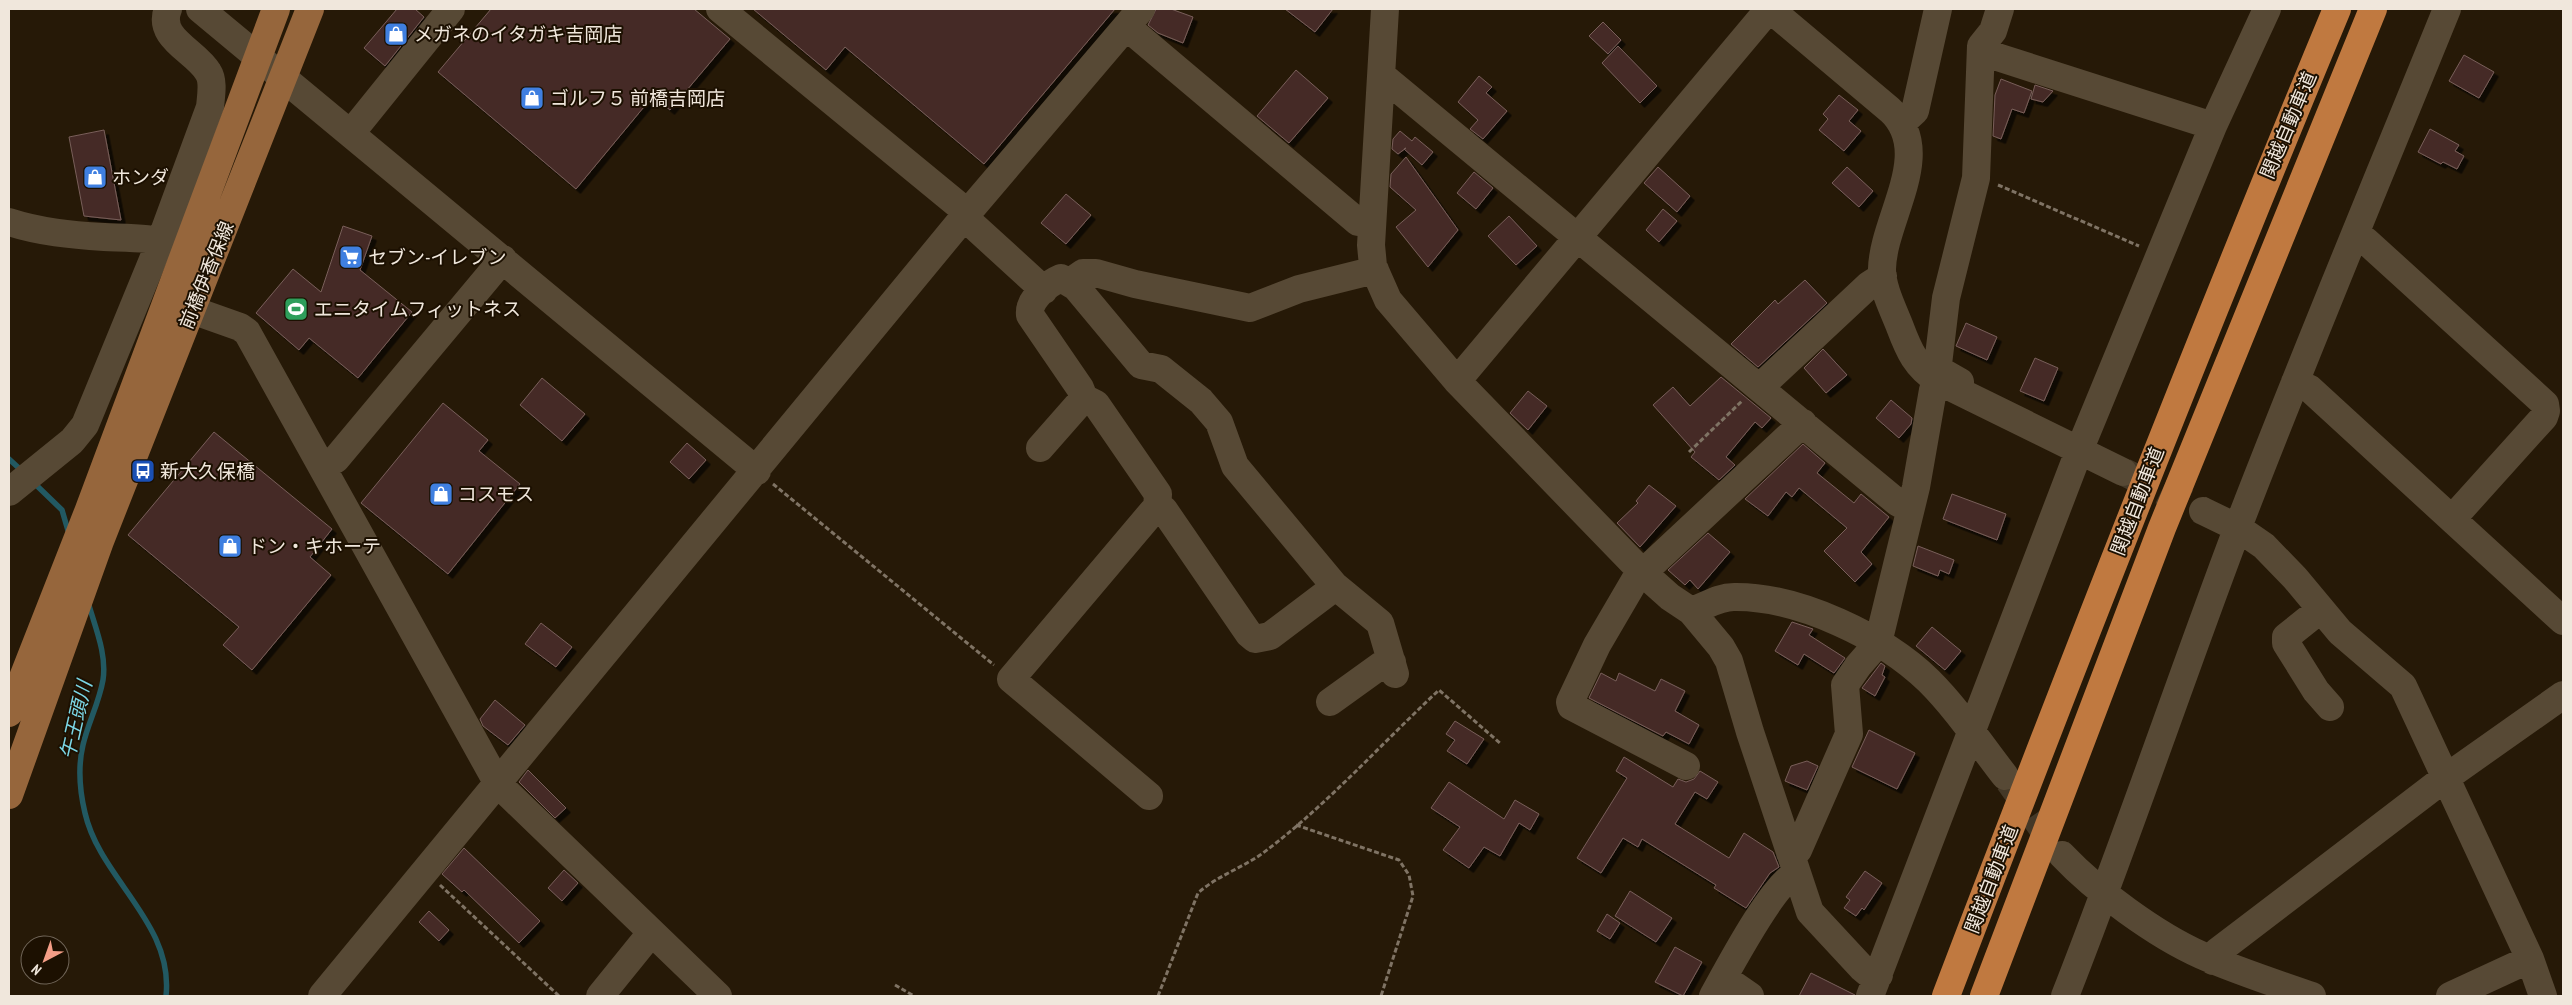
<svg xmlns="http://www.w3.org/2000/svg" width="2572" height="1005" viewBox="0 0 2572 1005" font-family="'PT Sans Narrow','Noto Sans JP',sans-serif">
	<defs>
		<filter id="shadow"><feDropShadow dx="4.5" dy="4.5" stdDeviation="0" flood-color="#0009"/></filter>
	</defs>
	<rect width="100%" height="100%" fill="#261907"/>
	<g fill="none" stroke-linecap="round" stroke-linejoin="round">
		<path stroke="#225962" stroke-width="5.5" d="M 9,459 L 22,471
			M 32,481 L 62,510 L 69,534
			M 88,602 C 95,627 107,654 103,680 C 99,703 88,723 83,745 C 78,766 80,792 85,813 C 100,879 174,923 166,996"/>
	</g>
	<path fill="#442c28" stroke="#795e59" filter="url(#shadow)" d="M 397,9 L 415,9 L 424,17 L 385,66 L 364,48 Z
		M 491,9 L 694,9 L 730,39 L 670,110 L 653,96 L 576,189 L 438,72 Z
		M 753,9 L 1115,9 L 984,164 L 845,47 L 826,70 Z
		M 1156,9 L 1171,9 L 1193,17 L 1183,43 L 1158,33 L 1148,25 Z
		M 1285,9 L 1333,9 L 1315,32 Z
		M 1603,22 L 1621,40 L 1608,54 L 1589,36 Z
		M 1618,46 L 1657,86 L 1640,103 L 1602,63 Z
		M 2464,55 L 2494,72 L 2479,98 L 2449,81 Z
		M 1296,70 L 1328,98 L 1289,143 L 1257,116 Z
		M 1479,76 L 1492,87 L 1486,93 L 1507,111 L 1483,139 L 1470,129 L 1478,120 L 1458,102 Z
		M 2001,79 L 2032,91 L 2024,113 L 2012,109 L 2001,139 L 1993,136 L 1995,95 Z
		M 2035,85 L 2053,91 L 2043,102 L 2031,99 Z
		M 1839,95 L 1858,110 L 1849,121 L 1861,131 L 1844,151 L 1819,130 L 1828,119 L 1823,114 Z
		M 2430,129 L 2459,145 L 2455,151 L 2464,156 L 2457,169 L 2443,162 L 2441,164 L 2418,152 Z
		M 104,130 L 121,220 L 84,216 L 69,137 Z
		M 1400,131 L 1412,141 L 1415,137 L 1433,152 L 1422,165 L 1404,149 L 1406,148 L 1398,154 L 1392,149 L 1393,139 Z
		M 1406,157 L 1458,230 L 1428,267 L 1396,227 L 1416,210 L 1390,187 L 1391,174 Z
		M 1658,167 L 1690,196 L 1677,212 L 1644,183 Z
		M 1847,167 L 1873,191 L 1859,207 L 1832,183 Z
		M 1474,172 L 1493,188 L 1476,209 L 1457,193 Z
		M 1066,194 L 1091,215 L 1066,244 L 1041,223 Z
		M 1663,209 L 1677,221 L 1659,242 L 1646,230 Z
		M 1509,216 L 1537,246 L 1516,265 L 1488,236 Z
		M 343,226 L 372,236 L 360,270 L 412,312 L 358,378 L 309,338 L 299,350 L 256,313 L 293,269 L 321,292 Z
		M 1805,280 L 1827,303 L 1758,367 L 1731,344 L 1775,300 L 1778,304 Z
		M 1966,323 L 1997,337 L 1987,360 L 1956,346 Z
		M 1823,349 L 1847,375 L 1826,393 L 1804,368 Z
		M 2035,358 L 2058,368 L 2044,401 L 2020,391 Z
		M 1721,377 L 1771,418 L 1762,428 L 1755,422 L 1726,457 L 1735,465 L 1719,480 L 1691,457 L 1695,452 L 1653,405 L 1673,387 L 1690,406 Z
		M 542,378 L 585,414 L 562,441 L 520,405 Z
		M 1528,391 L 1547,406 L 1528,430 L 1510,413 Z
		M 1891,400 L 1912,418 L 1911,424 L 1899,438 L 1876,418 Z
		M 443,403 L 488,440 L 479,451 L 520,484 L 448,574 L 361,503 Z
		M 214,432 L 332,529 L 310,557 L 331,575 L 252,670 L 223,645 L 239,627 L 128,535 Z
		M 687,443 L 706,460 L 689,479 L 670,462 Z
		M 1803,444 L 1825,463 L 1817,473 L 1854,503 L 1861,494 L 1889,517 L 1861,552 L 1872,564 L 1855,582 L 1824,551 L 1847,528 L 1799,488 L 1792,497 L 1786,492 L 1768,516 L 1745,499 Z
		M 1649,485 L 1676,506 L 1640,547 L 1617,523 L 1638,503 L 1636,501 Z
		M 1952,494 L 2006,514 L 1997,540 L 1943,519 Z
		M 1708,533 L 1730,552 L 1698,589 L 1690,580 L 1685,585 L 1668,570 Z
		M 1918,546 L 1954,560 L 1949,574 L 1940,570 L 1938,576 L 1913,566 Z
		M 1792,622 L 1813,629 L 1809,635 L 1845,658 L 1834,673 L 1804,654 L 1798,665 L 1775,651 Z
		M 541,623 L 572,647 L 556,667 L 525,644 Z
		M 1932,627 L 1961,651 L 1945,670 L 1916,646 Z
		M 1881,663 L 1885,666 L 1882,675 L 1885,677 L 1875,696 L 1862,688 Z
		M 1601,673 L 1616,681 L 1619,673 L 1655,691 L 1661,679 L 1685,691 L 1675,711 L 1699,725 L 1689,744 L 1666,732 L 1663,736 L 1589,698 Z
		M 495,700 L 525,725 L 508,745 L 483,726 L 480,719 Z
		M 1455,721 L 1484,739 L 1467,764 L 1447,751 L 1455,740 L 1446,734 Z
		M 1869,730 L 1915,753 L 1897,789 L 1852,767 Z
		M 1624,757 L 1673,787 L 1678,779 L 1686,782 L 1694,779 L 1700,771 L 1718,782 L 1707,799 L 1695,792 L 1675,824 L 1729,858 L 1744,833 L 1773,852 L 1779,867 L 1770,873 L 1746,908 L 1714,888 L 1716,885 L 1642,839 L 1638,847 L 1623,838 L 1601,873 L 1577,858 L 1627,778 L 1616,771 Z
		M 1807,761 L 1818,766 L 1807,790 L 1785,781 L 1791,766 Z
		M 528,770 L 566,808 L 555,818 L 519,782 Z
		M 1449,782 L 1504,819 L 1515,800 L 1539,814 L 1530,830 L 1519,823 L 1500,856 L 1484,847 L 1469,868 L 1443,850 L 1460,827 L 1431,808 Z
		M 464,848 L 540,921 L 519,943 L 464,890 L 462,892 L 442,874 Z
		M 564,870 L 578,883 L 562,901 L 548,888 Z
		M 1865,871 L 1882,883 L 1864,910 L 1862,908 L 1856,916 L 1844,908 L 1850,900 L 1846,897 Z
		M 1630,891 L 1672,918 L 1656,942 L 1615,916 Z
		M 429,911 L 449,930 L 439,941 L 419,922 Z
		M 1607,914 L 1620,923 L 1610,939 L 1597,931 Z
		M 1675,947 L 1702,962 L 1683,996 L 1655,982 Z
		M 1811,973 L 1855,995 L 1855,996 L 1799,996 Z"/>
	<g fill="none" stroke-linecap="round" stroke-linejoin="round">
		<path stroke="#443827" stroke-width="28" stroke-dasharray="28 14" stroke-linecap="butt" d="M 2124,472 L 2203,511
			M 2009,781 L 2058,850"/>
		<path stroke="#7f7364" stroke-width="3" stroke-dasharray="5 2.5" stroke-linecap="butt" d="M 1998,185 L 2139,246
			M 1689,452 L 1742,401
			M 773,484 L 994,665
			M 1296,825 L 1399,860 L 1409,875 L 1413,896 L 1381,996
			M 440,885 L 559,996
			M 895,985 L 914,996
			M 1158,996 L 1198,893 C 1217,876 1242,868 1263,853 C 1326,806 1381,744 1439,690 L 1501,744"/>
		<path stroke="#574935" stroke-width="28" d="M 200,9 L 757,471
			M 720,9 L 968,213
			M 1385,9 L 1371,245 L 1373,266 L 1388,300 L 1457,381 L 1642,572 L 1670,597 L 1691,611 L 1721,647 L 1729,661 L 1750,732 L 1810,912 L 1862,968 L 1868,973 L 1879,975
			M 1770,9 L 1890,110 C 1936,152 1883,218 1882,269 C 1882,288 1893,309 1900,327 C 1909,351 1916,367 1938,381 L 2123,472
			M 1127,27 L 1358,222 L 1372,224
			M 1988,54 L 2213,126
			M 1381,79 L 1386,79 L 1897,502 L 1904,506 L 1911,506
			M 1902,123 L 1915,111 L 1938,9
			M 351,133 L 451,9
			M 964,217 L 1044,290
			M 9,222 C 40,232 71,235 104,237 C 129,238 154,237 177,246
			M 2355,234 L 2366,241 L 2545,404 L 2546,411 L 2544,417 L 2452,519
			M 1070,282 L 1083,273 L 1096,273 L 1135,284 L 1250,308 L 1299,289 L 1375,270
			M 192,310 L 240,327 L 247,332 L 498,784 L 718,996
			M 1457,381 L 1769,9
			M 1960,382 L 1939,370 L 1938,364 L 1946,298 L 1976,178 L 1981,46 L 1993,31 L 2000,9
			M 2295,382 L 2310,389 L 2563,621
			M 1760,387 L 1869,285 L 1883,276
			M 1040,448 L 1084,398
			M 322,467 L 336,459 L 503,259
			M 9,492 L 72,441 L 85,425 L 161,240 L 210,107 C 211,96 214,81 208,72 C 196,51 156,38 168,9
			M 1157,509 L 1158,494 L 1096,404 L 1084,398 L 1080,388 L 1030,315 C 1028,299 1049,283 1061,278 L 1076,287 L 1141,365 L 1161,369 L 1201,401 L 1219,422 L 1235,466 L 1334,585 L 1380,623 L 1395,674
			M 2203,511 L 2238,528 L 2264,546 L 2295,578 L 2340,632 L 2403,686 L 2530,959 L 2543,996
			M 2321,609 L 2286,637 L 2286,643 L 2316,691 L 2330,707
			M 1691,611 C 1706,606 1718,597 1734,597 C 1798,596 1884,637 1929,681 C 1958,710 1980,744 2005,776
			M 1330,702 L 1380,666 L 1392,662
			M 1686,766 L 1571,706 L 1570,702 L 1597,645 L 1635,580 L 1803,423
			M 1149,796 L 1011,679 L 1153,511 L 1161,508 L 1164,510 L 1249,634 L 1255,639 L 1270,636 L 1327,593 L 1334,585
			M 1790,853 L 1798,850 L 1849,734 L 1845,685 L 1858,666 L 1878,643 L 1916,487 L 1933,390 L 1938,381
			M 2062,855 C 2096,891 2156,935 2201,955 C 2237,971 2275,983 2312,996
			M 2213,961 L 2217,952 L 2437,784 L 2563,695
			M 1724,978 L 1750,996
			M 322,996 L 964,217 L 1141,9
			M 600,996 L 651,933
			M 1713,996 C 1727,971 1773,883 1796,874
			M 1870,996 L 2079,451 L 2213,126 L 2267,9
			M 2065,996 C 2126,841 2179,683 2238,527 C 2305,353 2377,181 2447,9
			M 2450,996 L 2530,959"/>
		<path stroke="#96663c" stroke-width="28" d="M 9,713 L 88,512 L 276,9
			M 9,795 L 100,541 L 310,9"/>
		<path stroke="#c07940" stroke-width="28" d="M 1946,996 C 2072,665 2201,336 2337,9
			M 1984,996 L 2162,528 L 2373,9"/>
	</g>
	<defs>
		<g id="shop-square" transform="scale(1.25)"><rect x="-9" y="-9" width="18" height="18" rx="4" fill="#3f7fe0" stroke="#1c1001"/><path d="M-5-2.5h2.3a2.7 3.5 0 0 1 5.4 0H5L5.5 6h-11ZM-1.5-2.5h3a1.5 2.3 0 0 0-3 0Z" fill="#fff"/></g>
		<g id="supermarket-square" transform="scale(1.25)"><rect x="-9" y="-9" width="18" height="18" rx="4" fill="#3f7fe0" stroke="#1c1001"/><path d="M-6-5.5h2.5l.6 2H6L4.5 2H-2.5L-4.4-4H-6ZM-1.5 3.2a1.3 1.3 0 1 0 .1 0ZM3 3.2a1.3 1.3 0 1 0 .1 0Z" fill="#fff"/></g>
		<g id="stadium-square" transform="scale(1.25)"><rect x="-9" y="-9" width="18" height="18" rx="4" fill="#2e9e5b" stroke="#1c1001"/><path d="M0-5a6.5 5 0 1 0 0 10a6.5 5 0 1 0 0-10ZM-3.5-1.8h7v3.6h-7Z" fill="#fff"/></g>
		<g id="bus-square" transform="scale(1.25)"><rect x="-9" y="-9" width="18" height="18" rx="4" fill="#1a4fb4" stroke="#1c1001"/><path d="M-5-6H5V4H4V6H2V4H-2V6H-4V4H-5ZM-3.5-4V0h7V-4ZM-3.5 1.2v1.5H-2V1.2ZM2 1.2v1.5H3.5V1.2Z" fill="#fff"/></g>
	</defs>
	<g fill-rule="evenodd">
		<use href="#shop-square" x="396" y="34"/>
		<use href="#shop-square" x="532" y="98"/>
		<use href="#shop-square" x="95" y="177"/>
		<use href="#supermarket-square" x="351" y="257"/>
		<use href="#stadium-square" x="296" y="309"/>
		<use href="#bus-square" x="143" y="471"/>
		<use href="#shop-square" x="441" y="494"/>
		<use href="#shop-square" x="230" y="546"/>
	</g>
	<g text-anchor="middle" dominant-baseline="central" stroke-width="4" stroke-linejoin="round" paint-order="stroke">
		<g font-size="19" fill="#f0e7dc" stroke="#1c1001" text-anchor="start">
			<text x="414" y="34">メガネのイタガキ吉岡店</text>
			<text x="550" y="98">ゴルフ５ 前橋吉岡店</text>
			<text x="112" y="177">ホンダ</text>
			<text x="368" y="257">セブン-イレブン</text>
			<text x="314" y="309">エニタイムフィットネス</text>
			<text x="160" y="471">新大久保橋</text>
			<text x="458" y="494">コスモス</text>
			<text x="248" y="546">ドン・キホーテ</text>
		</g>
		<g font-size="19" fill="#f0e7dc" stroke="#1c1001">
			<text transform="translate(2288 125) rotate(-67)">関越自動車道</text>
			<text transform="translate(206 275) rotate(-68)">前橋伊香保線</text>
			<text transform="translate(2137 501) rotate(-69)">関越自動車道</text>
			<text transform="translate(1991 879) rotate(-69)">関越自動車道</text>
		</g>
		<g font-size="20" font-style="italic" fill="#7cd7e6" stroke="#1c1001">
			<text transform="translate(76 720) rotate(-77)">午王頭川</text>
		</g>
	</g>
	<rect width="2572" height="1005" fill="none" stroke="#f0e7dc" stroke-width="20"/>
	<g transform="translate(45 960) rotate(221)"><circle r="24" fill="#1c1001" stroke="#716659"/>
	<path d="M0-4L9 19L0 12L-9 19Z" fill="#f49e87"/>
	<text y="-8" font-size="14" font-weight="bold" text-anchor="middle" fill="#f0e7dc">N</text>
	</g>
</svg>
